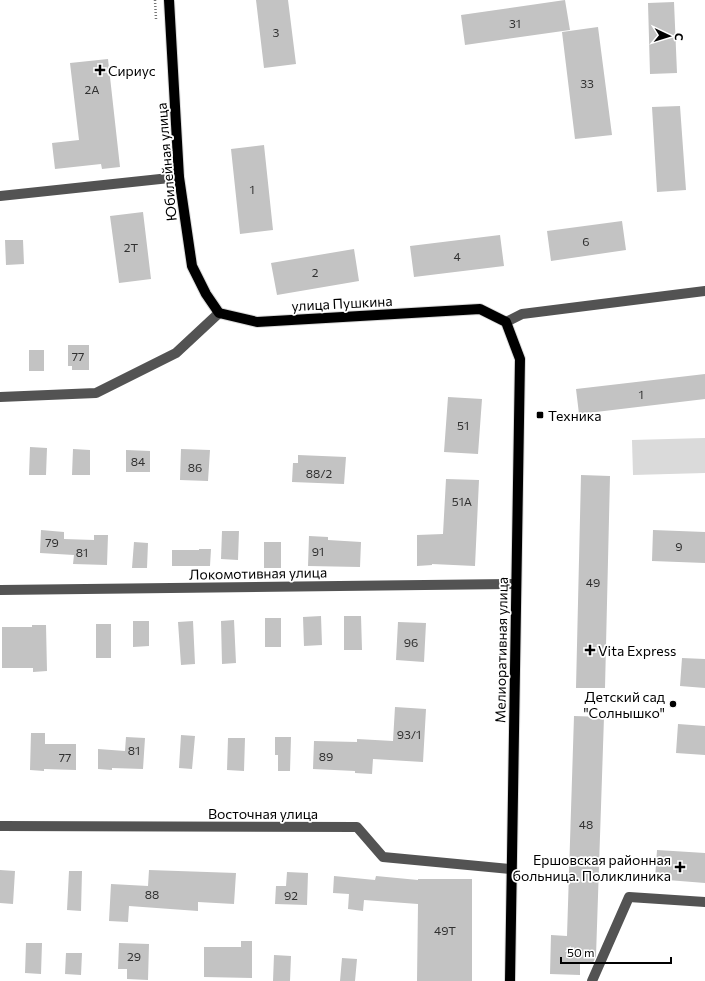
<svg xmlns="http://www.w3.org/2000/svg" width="705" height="981" viewBox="0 0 705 981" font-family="Commissioner,sans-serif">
	<rect width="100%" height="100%" fill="#fff"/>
	<path fill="#dadada" d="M 705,438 L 705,473 L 633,475 L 632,440 Z"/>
	<path fill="#c3c3c3" d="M 256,0 L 288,0 L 296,64 L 264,68 Z
		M 565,0 L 570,30 L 465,45 L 461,15 Z
		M 674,2 L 677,73 L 650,74 L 648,3 Z
		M 598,27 L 612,135 L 575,139 L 562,32 Z
		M 108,59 L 120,167 L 102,169 L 101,164 L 55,169 L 52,143 L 79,140 L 70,63 Z
		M 680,106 L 686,190 L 657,192 L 652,107 Z
		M 264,145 L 273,230 L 240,234 L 231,149 Z
		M 143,212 L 151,279 L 119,283 L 110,216 Z
		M 622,221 L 626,250 L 551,261 L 547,231 Z
		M 500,235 L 504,266 L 414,277 L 410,246 Z
		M 5,240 L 23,240 L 24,264 L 6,265 Z
		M 354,249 L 359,281 L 277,295 L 271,263 Z
		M 68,345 L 89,345 L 89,370 L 72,370 L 72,366 L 68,366 Z
		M 29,350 L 44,350 L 44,371 L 29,371 Z
		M 705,374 L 705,399 L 579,414 L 576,389 Z
		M 448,397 L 482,399 L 478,454 L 444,452 Z
		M 30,447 L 47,448 L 46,475 L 29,475 Z
		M 73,449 L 90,450 L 90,475 L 72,475 Z
		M 181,449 L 210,450 L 208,481 L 180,480 Z
		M 126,450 L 150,451 L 150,472 L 126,472 Z
		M 298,455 L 346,457 L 344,484 L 292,482 L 293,463 L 298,463 Z
		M 581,475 L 610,476 L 605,688 L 576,688 Z
		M 446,479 L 479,480 L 475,566 L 432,564 L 432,565 L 417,566 L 417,535 L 443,534 Z
		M 41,530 L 64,532 L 64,539 L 94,540 L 94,535 L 108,535 L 107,565 L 73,564 L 74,555 L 40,553 Z
		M 653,530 L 705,532 L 705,563 L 652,561 Z
		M 222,531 L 239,531 L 238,560 L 221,559 Z
		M 309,536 L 328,537 L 328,540 L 361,542 L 360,567 L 308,566 Z
		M 134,542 L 148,543 L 147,568 L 132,568 Z
		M 264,542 L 281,542 L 281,568 L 264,568 Z
		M 199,549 L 211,549 L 210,566 L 172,566 L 172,550 L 199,550 Z
		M 321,616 L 322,645 L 304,646 L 303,617 Z
		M 344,616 L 361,616 L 362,650 L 344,650 Z
		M 265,618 L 281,618 L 281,647 L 265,647 Z
		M 234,620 L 236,663 L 222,664 L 221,621 Z
		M 133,621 L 149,621 L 149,646 L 133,647 Z
		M 193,621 L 195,664 L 181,665 L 178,622 Z
		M 398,622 L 426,623 L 424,662 L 396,660 Z
		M 96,624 L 111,624 L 111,658 L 96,658 Z
		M 32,625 L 46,625 L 47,671 L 33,672 L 33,668 L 2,668 L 2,627 L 32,627 Z
		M 682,658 L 705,659 L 705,688 L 680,686 Z
		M 395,707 L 426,709 L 423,762 L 373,759 L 372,774 L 355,773 L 355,771 L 313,769 L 314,741 L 357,742 L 357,739 L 393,741 Z
		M 574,716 L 604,717 L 596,956 L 593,963 L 580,962 L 580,975 L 550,974 L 551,935 L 567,936 Z
		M 678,724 L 705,726 L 705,755 L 676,753 Z
		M 31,733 L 45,733 L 45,744 L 76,744 L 76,770 L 44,769 L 44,771 L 30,770 Z
		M 181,735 L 195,736 L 192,769 L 179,768 Z
		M 126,737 L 145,738 L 143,769 L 112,768 L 112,770 L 98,769 L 98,749 L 125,751 Z
		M 275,737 L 291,737 L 290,771 L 278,771 L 278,755 L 275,755 Z
		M 228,738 L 245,738 L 244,771 L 227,770 Z
		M 657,850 L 705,853 L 705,883 L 655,879 Z
		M 0,870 L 15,871 L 13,904 L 0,903 Z
		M 149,870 L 236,873 L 234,904 L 198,902 L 198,911 L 129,906 L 128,922 L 109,921 L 111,884 L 148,886 Z
		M 69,871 L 82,871 L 81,911 L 67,910 Z
		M 287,872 L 308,873 L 307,905 L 275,904 L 276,886 L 286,886 Z
		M 334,876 L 375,880 L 376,876 L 418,880 L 418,879 L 472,879 L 472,981 L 417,981 L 418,904 L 364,900 L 363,911 L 348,909 L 349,894 L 333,893 Z
		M 241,941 L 252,941 L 252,978 L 204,977 L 204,947 L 241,947 Z
		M 26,943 L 42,943 L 41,974 L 25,973 Z
		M 119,943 L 149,944 L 148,980 L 127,979 L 127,969 L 118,969 Z
		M 66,953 L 82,953 L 81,975 L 65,974 Z
		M 274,955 L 291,956 L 290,981 L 273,981 Z
		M 342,958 L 357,959 L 355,981 L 340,981 Z"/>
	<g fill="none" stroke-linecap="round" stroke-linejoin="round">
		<g stroke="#dbdbdb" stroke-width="12">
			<path id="major" d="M 169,0 L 179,177 L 192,266 L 206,294 L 219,313 L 257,322 L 480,309 L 506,322 L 520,359 L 510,981"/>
		</g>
		<path stroke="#757575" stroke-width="2.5" stroke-dasharray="1 2" stroke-linecap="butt" d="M 155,0 L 156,19"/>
		<path stroke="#535353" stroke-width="10" d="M 0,196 L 179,177
			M 506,322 L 522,314 L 705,291
			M 0,397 L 96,393 L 176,353 L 219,313
			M 0,590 L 516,584
			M 0,826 L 357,827 L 383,857 L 511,869
			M 592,981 L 629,897 L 705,902"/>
		<use href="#major" stroke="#000" stroke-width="10"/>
	</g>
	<g fill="#000" stroke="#fff" stroke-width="1.5">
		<path d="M98 64h4v4h4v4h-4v4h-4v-4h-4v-4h4z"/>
		<rect x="536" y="411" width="8" height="8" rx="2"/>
		<path d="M588 644h4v4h4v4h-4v4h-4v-4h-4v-4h4z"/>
		<circle cx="673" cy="704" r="4"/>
		<path d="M678 861h4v4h4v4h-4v4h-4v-4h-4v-4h4z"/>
	</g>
	<g text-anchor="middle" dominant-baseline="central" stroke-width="3.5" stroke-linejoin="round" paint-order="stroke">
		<g font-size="12" fill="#313131">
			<text x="515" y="23">31</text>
			<text x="276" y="32">3</text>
			<text x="587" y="83">33</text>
			<text x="92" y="89">2А</text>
			<text x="252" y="189">1</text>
			<text x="586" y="241">6</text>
			<text x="131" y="247">2Т</text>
			<text x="457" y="256">4</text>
			<text x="315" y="272">2</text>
			<text x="78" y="356">77</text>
			<text x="641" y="394">1</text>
			<text x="463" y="425">51</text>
			<text x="138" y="461">84</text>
			<text x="195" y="467">86</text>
			<text x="319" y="473">88/2</text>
			<text x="462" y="501">51А</text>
			<text x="52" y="542">79</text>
			<text x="679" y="546">9</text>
			<text x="318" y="551">91</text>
			<text x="82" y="552">81</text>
			<text x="593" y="582">49</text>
			<text x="411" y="642">96</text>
			<text x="409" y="734">93/1</text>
			<text x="134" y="750">81</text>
			<text x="326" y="756">89</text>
			<text x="65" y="757">77</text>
			<text x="586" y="824">48</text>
			<text x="152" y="894">88</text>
			<text x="291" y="895">92</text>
			<text x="445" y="930">49Т</text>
			<text x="134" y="956">29</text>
		</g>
		<g font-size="14" fill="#000" stroke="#fff" text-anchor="start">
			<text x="108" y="70">Сириус</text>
			<text x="548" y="415">Техника</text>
			<text x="598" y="650">Vita Express</text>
			<text x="665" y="696" text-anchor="end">Детский сад<tspan x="665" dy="16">"Солнышко"</tspan></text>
			<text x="671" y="859" text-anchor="end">Ершовская районная<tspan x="671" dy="16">больница. Поликлиника</tspan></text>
		</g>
		<g font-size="14" fill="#000" stroke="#fff">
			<text transform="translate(166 162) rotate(-95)">Юбилейная улица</text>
			<text transform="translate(342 303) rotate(-3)">улица Пушкина</text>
			<text transform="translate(258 573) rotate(-1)">Локомотивная улица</text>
			<text transform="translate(501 650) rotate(-89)">Мелиоративная улица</text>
			<text x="263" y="813">Восточная улица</text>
		</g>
	</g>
	<g transform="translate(669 36) rotate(94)" stroke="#ffffff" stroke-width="3" paint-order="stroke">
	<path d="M0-3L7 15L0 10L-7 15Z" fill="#000000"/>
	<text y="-6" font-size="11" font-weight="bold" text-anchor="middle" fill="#000000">С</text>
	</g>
	<path d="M561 957v6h110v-6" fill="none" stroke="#000000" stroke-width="2"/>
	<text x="567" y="957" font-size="12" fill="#000000" stroke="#ffffff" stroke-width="3" paint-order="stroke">50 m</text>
</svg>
